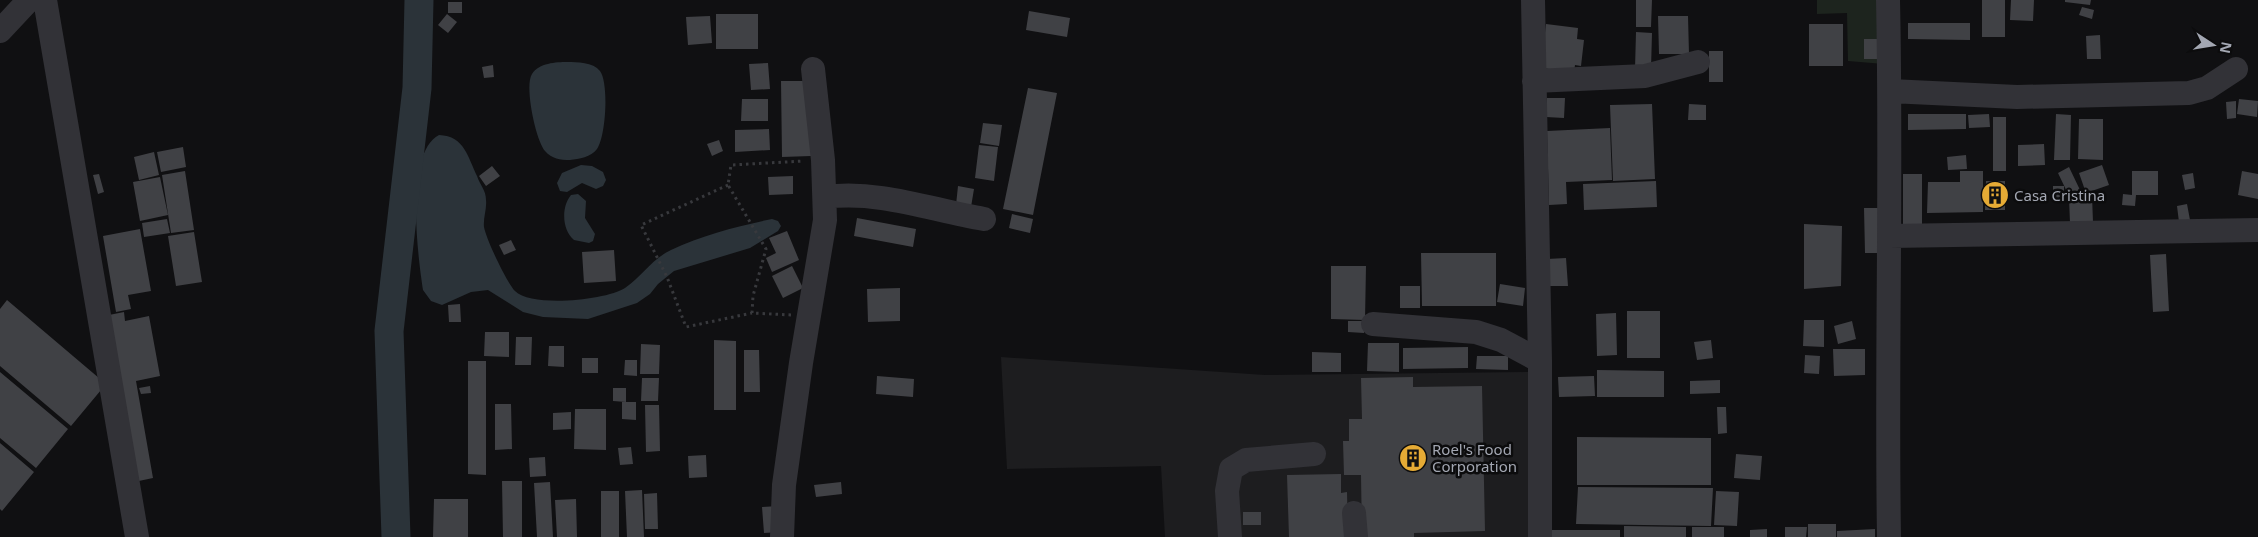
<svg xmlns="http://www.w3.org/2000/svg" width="2258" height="537" viewBox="0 0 2258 537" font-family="'Noto Sans',sans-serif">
	<rect width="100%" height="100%" fill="#101012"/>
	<path fill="#1d1d1f" d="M 1001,357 L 1265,375 L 1533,372 L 1533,537 L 1165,537 L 1161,466 L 1007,469 Z"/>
	<path fill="#1d241e" d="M 1817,0 L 1884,0 L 1884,64 L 1848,61 L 1847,13 L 1817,14 Z"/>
	<path fill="#2b3339" d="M 567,62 C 577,62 593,62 600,71 C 609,83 606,136 597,149 C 591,157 579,159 570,160 C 560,160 552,159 545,151 C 536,141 524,86 532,74 C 539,63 556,62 567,62 Z
		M 439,135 C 465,136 468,158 477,176 C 480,185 486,190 486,200 C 487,209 483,218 484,227 C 486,239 507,283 515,291 C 532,308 607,300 625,288 C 642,276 652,259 671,250 C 703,235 738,226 772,219 L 778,221 L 781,226 L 778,231 L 750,248 L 674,271 L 658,284 L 650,294 L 637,303 L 588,319 L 543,317 L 523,312 L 488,290 L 471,292 L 442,305 L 431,301 L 423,290 C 418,257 404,153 439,135 Z
		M 581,165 L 592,166 L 603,172 L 606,180 L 603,186 L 596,189 L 582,183 L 567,192 L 560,191 L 557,183 L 562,173 Z
		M 578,194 L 586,201 L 585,218 L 595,234 L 593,241 L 589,243 L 574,240 C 562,230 561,207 571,195 Z"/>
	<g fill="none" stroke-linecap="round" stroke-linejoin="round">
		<path stroke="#2b3339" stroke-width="29" d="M 396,537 L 389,331 L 417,88 L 419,0"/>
	</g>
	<path fill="#404145" d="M 1636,0 L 1652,0 L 1651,27 L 1636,27 Z
		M 1982,0 L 2005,0 L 2005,37 L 1982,37 Z
		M 2011,0 L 2034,0 L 2033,21 L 2010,20 Z
		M 2065,0 L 2091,0 L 2090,5 L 2065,2 Z
		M 448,2 L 462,2 L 462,13 L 448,13 Z
		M 2082,7 L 2094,10 L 2092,19 L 2079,15 Z
		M 1029,11 L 1070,18 L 1067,37 L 1026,30 Z
		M 447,14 L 457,22 L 448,33 L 438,25 Z
		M 716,14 L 758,14 L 758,49 L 716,49 Z
		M 710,16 L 712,43 L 688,45 L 686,17 Z
		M 1658,16 L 1688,16 L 1689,54 L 1659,54 Z
		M 1908,23 L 1970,23 L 1970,40 L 1908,39 Z
		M 1546,24 L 1578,28 L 1577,39 L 1584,40 L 1581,66 L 1575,65 L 1574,72 L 1541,68 Z
		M 1809,24 L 1843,24 L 1843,66 L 1809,66 Z
		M 1636,32 L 1652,33 L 1651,69 L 1635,69 Z
		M 2100,35 L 2101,59 L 2087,59 L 2086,36 Z
		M 1864,39 L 1880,39 L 1880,59 L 1864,59 Z
		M 1709,51 L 1723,51 L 1723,82 L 1709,82 Z
		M 768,63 L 770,89 L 751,90 L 749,64 Z
		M 493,65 L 494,77 L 484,78 L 482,67 Z
		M 781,81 L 810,81 L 811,156 L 782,157 Z
		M 1028,88 L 1057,93 L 1033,215 L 1003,209 Z
		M 1547,98 L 1565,98 L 1564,118 L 1546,117 Z
		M 742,99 L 768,99 L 768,121 L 741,121 Z
		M 2239,99 L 2258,101 L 2257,117 L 2237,114 Z
		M 2236,101 L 2236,118 L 2227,119 L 2226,102 Z
		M 1652,104 L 1655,179 L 1613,181 L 1610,105 Z
		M 1689,104 L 1706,105 L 1706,120 L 1688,120 Z
		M 1908,114 L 1966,114 L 1966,129 L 1908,130 Z
		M 1989,114 L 1990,127 L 1969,128 L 1968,115 Z
		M 2056,114 L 2071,115 L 2070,160 L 2054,160 Z
		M 1993,117 L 2006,117 L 2006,171 L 1993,171 Z
		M 2079,119 L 2103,119 L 2103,160 L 2078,159 Z
		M 983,123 L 1002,125 L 999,146 L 980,143 Z
		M 1610,128 L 1612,180 L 1566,182 L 1567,204 L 1549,205 L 1547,131 Z
		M 769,129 L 770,150 L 735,152 L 735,130 Z
		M 719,140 L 723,151 L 712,156 L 707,144 Z
		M 2044,144 L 2045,165 L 2018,166 L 2018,145 Z
		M 979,145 L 998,147 L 994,181 L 975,178 Z
		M 183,147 L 186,167 L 161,172 L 157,152 Z
		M 154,152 L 159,175 L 139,180 L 134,157 Z
		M 1966,155 L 1967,169 L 1948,170 L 1947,157 Z
		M 2102,165 L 2109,185 L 2086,193 L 2079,173 Z
		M 492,166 L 500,176 L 486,186 L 479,176 Z
		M 2069,167 L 2080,190 L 2069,196 L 2058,173 Z
		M 185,171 L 194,230 L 171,233 L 162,175 Z
		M 1960,171 L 1983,171 L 1983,212 L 1927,213 L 1928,182 L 1960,182 Z
		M 2132,171 L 2158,171 L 2158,195 L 2136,195 L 2135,206 L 2122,205 L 2123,194 L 2132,195 Z
		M 2242,171 L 2258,174 L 2258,199 L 2238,195 Z
		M 2193,173 L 2195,188 L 2185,190 L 2182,175 Z
		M 99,174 L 104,192 L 98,194 L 93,175 Z
		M 1903,174 L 1922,174 L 1922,233 L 1903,233 Z
		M 793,176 L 793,194 L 769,195 L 768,177 Z
		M 160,177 L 168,215 L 140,221 L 133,182 Z
		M 1656,181 L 1657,207 L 1584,210 L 1583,184 Z
		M 1986,181 L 2005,181 L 2005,210 L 1985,210 Z
		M 958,186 L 974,189 L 971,207 L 956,205 Z
		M 2053,186 L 2064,186 L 2064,198 L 2053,198 Z
		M 2092,196 L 2093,222 L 2070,223 L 2069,198 Z
		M 2187,204 L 2190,220 L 2179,222 L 2177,206 Z
		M 1864,208 L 1882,208 L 1882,253 L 1865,253 Z
		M 1012,214 L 1033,219 L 1030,233 L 1009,228 Z
		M 857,218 L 916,229 L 913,247 L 854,236 Z
		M 167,219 L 170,233 L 144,237 L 142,223 Z
		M 1804,224 L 1842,226 L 1841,286 L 1804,289 Z
		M 140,229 L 151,291 L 128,295 L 131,309 L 116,312 L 103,236 Z
		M 787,231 L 799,260 L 772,272 L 766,258 L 776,253 L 769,238 Z
		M 194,232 L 202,282 L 176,286 L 168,236 Z
		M 511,240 L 516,250 L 504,255 L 499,245 Z
		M 614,250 L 616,281 L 584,283 L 582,252 Z
		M 1421,253 L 1496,253 L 1496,306 L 1422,306 Z
		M 2166,254 L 2169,311 L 2153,312 L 2150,255 Z
		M 1566,258 L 1568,286 L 1548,286 L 1547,259 Z
		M 792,266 L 803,288 L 783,298 L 772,276 Z
		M 1331,266 L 1366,266 L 1365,320 L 1331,319 Z
		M 1500,284 L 1525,288 L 1523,306 L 1497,302 Z
		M 1400,286 L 1420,286 L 1420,308 L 1400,308 Z
		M 900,288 L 900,321 L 868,322 L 867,289 Z
		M 7,300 L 106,384 L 71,426 L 0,366 L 0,309 Z
		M 460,304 L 461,322 L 449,322 L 448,305 Z
		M 1627,311 L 1660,311 L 1660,358 L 1627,358 Z
		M 124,312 L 125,321 L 149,316 L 160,376 L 136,381 L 153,478 L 134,482 L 104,316 Z
		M 1616,313 L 1617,355 L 1597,356 L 1596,314 Z
		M 1804,320 L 1824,320 L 1824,347 L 1803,346 Z
		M 1348,321 L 1364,321 L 1364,333 L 1348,332 Z
		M 1852,321 L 1856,339 L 1838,344 L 1834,326 Z
		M 485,332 L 509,332 L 509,357 L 484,356 Z
		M 516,337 L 532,337 L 531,365 L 515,365 Z
		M 714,340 L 736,341 L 736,410 L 714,410 Z
		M 1711,340 L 1713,358 L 1697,360 L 1694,342 Z
		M 1368,343 L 1399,343 L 1399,372 L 1367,371 Z
		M 641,344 L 660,345 L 659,374 L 640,374 Z
		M 549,346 L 564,346 L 564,367 L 548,366 Z
		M 1468,347 L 1468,368 L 1403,369 L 1403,348 Z
		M 1833,349 L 1865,349 L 1865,375 L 1834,376 Z
		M 744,350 L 759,350 L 760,392 L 744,392 Z
		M 1312,352 L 1341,353 L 1341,372 L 1312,372 Z
		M 1805,355 L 1820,356 L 1819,374 L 1804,373 Z
		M 1477,356 L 1508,356 L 1508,370 L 1476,369 Z
		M 582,358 L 598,358 L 598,373 L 582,373 Z
		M 625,360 L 637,360 L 637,376 L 624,375 Z
		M 468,361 L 486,361 L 486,475 L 468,474 Z
		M 1597,370 L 1664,371 L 1664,397 L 1597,397 Z
		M 0,372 L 68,429 L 36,468 L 0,438 Z
		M 877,376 L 914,379 L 913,397 L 876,394 Z
		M 1594,376 L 1595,396 L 1559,397 L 1558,377 Z
		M 1413,377 L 1413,387 L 1482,386 L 1485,531 L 1414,533 L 1414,537 L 1362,537 L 1361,475 L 1344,475 L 1343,441 L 1349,441 L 1349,419 L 1362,419 L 1361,378 Z
		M 642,378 L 659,378 L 658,401 L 641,401 Z
		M 1720,380 L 1720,393 L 1690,394 L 1690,381 Z
		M 150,386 L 151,393 L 141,394 L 139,388 Z
		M 613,388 L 626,388 L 626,402 L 613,401 Z
		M 622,402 L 636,402 L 636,420 L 622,419 Z
		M 495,404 L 511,404 L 512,449 L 495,450 Z
		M 645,405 L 659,405 L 660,451 L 646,452 Z
		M 1717,407 L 1726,407 L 1727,433 L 1718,434 Z
		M 575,409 L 606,409 L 606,450 L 574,449 Z
		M 571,412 L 571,429 L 553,430 L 553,413 Z
		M 1577,437 L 1711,438 L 1711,485 L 1577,485 Z
		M 0,443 L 34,472 L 2,511 L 0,509 Z
		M 631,447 L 633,464 L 620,465 L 618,448 Z
		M 1736,454 L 1762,456 L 1760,480 L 1734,478 Z
		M 706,455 L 707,477 L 689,478 L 688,456 Z
		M 545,457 L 546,476 L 530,477 L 529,458 Z
		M 1341,474 L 1341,493 L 1347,492 L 1348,537 L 1289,537 L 1287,475 Z
		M 502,481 L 522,481 L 522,537 L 503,537 Z
		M 550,482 L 553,537 L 537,537 L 534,483 Z
		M 841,482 L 842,494 L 816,497 L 814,485 Z
		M 1578,487 L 1713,488 L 1711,526 L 1576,524 Z
		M 642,490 L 644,537 L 627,537 L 625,491 Z
		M 601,491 L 619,491 L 619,537 L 601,537 Z
		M 1716,491 L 1739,492 L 1737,526 L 1714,525 Z
		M 657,493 L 658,529 L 645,529 L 644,494 Z
		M 434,499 L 468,499 L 468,537 L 433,537 Z
		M 576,499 L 577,537 L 557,537 L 555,500 Z
		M 779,506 L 780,532 L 764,533 L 762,507 Z
		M 1243,512 L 1261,512 L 1261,525 L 1243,525 Z
		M 1808,524 L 1836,524 L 1836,537 L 1808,537 Z
		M 1624,526 L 1686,527 L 1686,537 L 1624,537 Z
		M 1692,527 L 1724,527 L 1724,537 L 1692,537 Z
		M 1785,527 L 1807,527 L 1806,537 L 1785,537 Z
		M 1767,529 L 1767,537 L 1750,537 L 1750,530 Z
		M 1875,529 L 1875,537 L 1837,537 L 1837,531 Z
		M 1552,530 L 1620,530 L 1620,537 L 1552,537 Z"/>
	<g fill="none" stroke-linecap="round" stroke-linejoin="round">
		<path stroke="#38393d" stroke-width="3" stroke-dasharray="2.5 4" stroke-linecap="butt" d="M 728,185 L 641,225 L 667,277 L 686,327 L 752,313
			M 791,315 L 752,313 L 753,296 L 766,249 L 728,185 L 731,165 L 804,161"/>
		<path stroke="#323237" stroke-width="24" d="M 45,0 L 137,537
			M 1533,0 L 1540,361 L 1540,537
			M 1888,0 C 1892,179 1886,358 1889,537
			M 0,31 L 29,0
			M 1534,81 L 1645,76 L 1698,62
			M 1890,91 L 2017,97 L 2189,93 L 2207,88 L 2236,69
			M 825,197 C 880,190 931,210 984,219
			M 1890,236 L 2258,230
			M 1373,324 L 1476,332 L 1501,340 L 1540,361
			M 1354,513 L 1356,537
			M 782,537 L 784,485 L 801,363 L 825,220 L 823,160 L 813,69
			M 1230,537 L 1227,491 L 1231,469 L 1246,460 L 1314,454"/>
	</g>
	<defs>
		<g id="building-disc" transform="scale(1.4375)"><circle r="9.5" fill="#e6ab35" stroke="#0c0c0d"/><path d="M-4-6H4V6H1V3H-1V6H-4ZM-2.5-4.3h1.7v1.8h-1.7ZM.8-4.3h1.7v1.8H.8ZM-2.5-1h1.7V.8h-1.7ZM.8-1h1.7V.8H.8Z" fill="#111"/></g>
	</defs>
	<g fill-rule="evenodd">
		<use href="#building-disc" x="1995" y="195"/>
		<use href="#building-disc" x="1413" y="458"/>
	</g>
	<g text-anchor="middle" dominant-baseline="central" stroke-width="5" stroke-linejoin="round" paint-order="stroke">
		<g font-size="15" fill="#a3a7b2" stroke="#0c0c0d" text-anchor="start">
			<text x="2014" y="195">Casa Cristina</text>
			<text x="1432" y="449">Roel's Food<tspan x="1432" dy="17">Corporation</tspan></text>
		</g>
	</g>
	<g transform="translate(2213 45) rotate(102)" stroke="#0c0c0d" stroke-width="4" paint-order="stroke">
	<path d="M0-4L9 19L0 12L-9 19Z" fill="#a3a7b2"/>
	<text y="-8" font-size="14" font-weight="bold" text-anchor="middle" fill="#a3a7b2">N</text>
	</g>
</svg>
